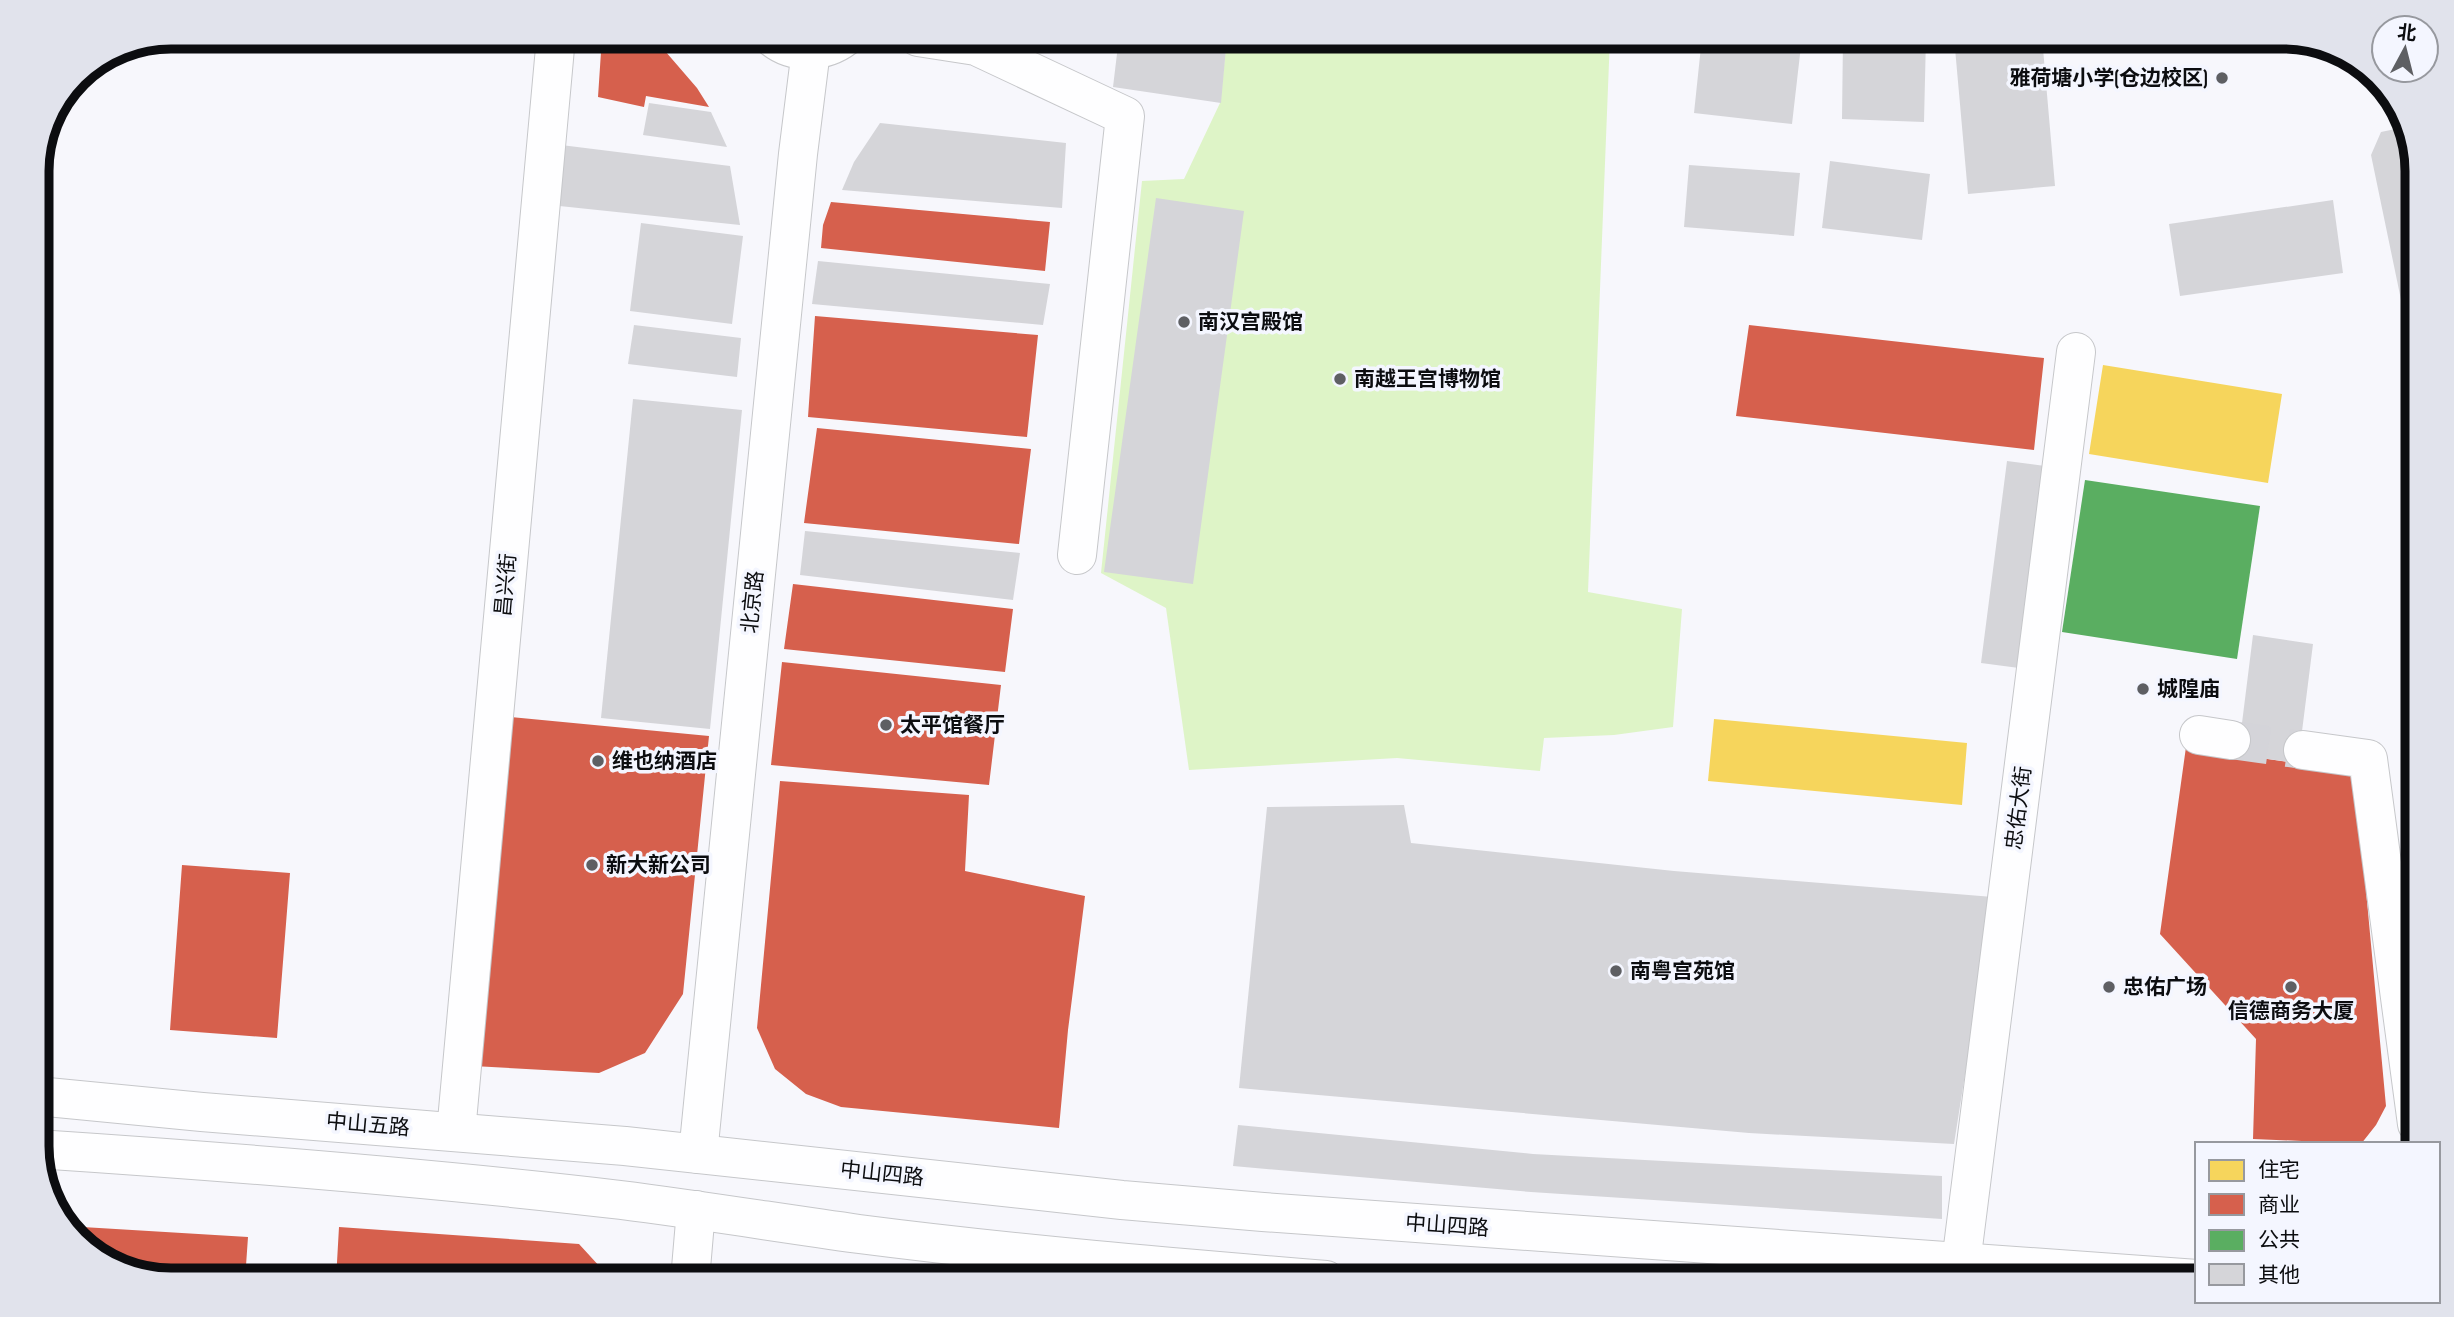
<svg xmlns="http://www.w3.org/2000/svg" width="2454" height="1317" viewBox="0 0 2454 1317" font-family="'Sofia Sans Condensed','Noto Sans SC',sans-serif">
	<rect width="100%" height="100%" fill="#f7f7fc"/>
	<path fill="#def4c7" d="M 1227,37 L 1610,37 L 1588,592 L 1682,609 L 1673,727 L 1614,735 L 1544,738 L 1540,771 L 1397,758 L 1189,770 L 1166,608 L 1101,573 L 1142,181 L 1184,179 L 1220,103 Z"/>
	<path fill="#f6d55c" d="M 2103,365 L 2282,394 L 2268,483 L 2089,454 Z
		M 1714,719 L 1967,743 L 1962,805 L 1708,781 Z"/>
	<path fill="#d6604d" d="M 602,37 L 653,37 L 697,88 L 709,107 L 646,96 L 644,107 L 598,97 Z
		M 831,202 L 1050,222 L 1045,271 L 821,248 L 823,225 Z
		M 815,316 L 1038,335 L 1027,437 L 808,417 Z
		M 1749,325 L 2044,358 L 2034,450 L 1736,416 Z
		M 817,428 L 1031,449 L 1019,544 L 804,523 Z
		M 793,584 L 1013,609 L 1005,672 L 784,649 Z
		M 782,662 L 1001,685 L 989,785 L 771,765 Z
		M 499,716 L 709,736 L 683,994 L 645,1053 L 599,1073 L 473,1066 Z
		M 2186,747 L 2355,772 L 2386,1106 L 2376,1125 L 2361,1144 L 2306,1144 L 2302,1141 L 2253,1139 L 2256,1039 L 2160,934 Z
		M 780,781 L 969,795 L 965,871 L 1085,896 L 1068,1030 L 1059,1128 L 841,1107 L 806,1094 L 775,1069 L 757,1028 Z
		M 182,865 L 290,873 L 277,1038 L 170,1030 Z
		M 66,1226 L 248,1237 L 245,1280 L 171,1280 L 111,1266 Z
		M 339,1227 L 579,1244 L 612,1280 L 336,1280 Z"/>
	<path fill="#5aae61" d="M 2085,480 L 2260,506 L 2237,659 L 2062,632 Z"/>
	<path fill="#d5d5d9" d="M 1119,37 L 1227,37 L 1221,103 L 1113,87 Z
		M 1702,37 L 1802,37 L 1792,124 L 1694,113 Z
		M 1843,37 L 1926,37 L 1924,122 L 1842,119 Z
		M 1954,37 L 2042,37 L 2055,186 L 1968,194 Z
		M 649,103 L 711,112 L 727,147 L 643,135 Z
		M 880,123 L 1066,143 L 1062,208 L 842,190 L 854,162 Z
		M 2405,127 L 2417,163 L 2417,347 L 2411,348 L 2371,155 L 2381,132 Z
		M 553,144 L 730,166 L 740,225 L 550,205 Z
		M 1830,161 L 1930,174 L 1922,240 L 1822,228 Z
		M 1689,165 L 1800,173 L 1794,236 L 1684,227 Z
		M 1156,198 L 1244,211 L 1193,584 L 1104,572 Z
		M 2333,200 L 2343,273 L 2180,296 L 2169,224 Z
		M 641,223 L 743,236 L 732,324 L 630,311 Z
		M 818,261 L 1050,284 L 1043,325 L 812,304 Z
		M 634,325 L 741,338 L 737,377 L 628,364 Z
		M 633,399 L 742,410 L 710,729 L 601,718 Z
		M 2007,461 L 2045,466 L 2019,668 L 1981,663 Z
		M 805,531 L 1020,553 L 1013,600 L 800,575 Z
		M 2253,635 L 2313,644 L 2298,763 L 2238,755 Z
		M 1404,805 L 1411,843 L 1674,871 L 1993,897 L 1954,1144 L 1749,1133 L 1239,1088 L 1267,807 Z
		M 1238,1125 L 1533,1154 L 1942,1176 L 1942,1219 L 1531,1192 L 1233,1166 Z"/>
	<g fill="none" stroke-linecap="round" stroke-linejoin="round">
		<path stroke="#d4d4d9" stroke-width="38" stroke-dasharray="38 19" stroke-linecap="butt" d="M 2231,740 L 2303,750"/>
		<g stroke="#c6c7ca" stroke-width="40">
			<path id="minor" d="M 772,37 C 793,55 824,53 845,37
				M 918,37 L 976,46 L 1125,116 L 1077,555
				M 2199,735 L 2231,740
				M 2303,750 L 2368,759 L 2417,1124
				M 456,1132 L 556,37
				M 698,1154 L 798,154 L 811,50
				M 1961,1263 L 2076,352
				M 690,1280 L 696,1210"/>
		</g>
		<g stroke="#c6c7ca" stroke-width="40">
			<path id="major" d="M 37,1096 L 202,1112 L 625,1146 L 1122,1200 L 1263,1212 L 2197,1279
				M 37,1149 C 232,1162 427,1177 621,1200 C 700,1210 780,1223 859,1234 C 1014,1254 1170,1267 1326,1280"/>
		</g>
		<use href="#minor" stroke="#fefeff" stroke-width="38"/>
		<use href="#major" stroke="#fefeff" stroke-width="38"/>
	</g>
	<g fill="#5e5f63" stroke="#f4f6ff" stroke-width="2.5">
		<circle cx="2222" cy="78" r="7"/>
		<circle cx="1184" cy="322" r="7"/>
		<circle cx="1340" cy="379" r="7"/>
		<circle cx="2143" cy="689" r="7"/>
		<circle cx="886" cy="725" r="7"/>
		<circle cx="598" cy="761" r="7"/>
		<circle cx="592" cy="865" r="7"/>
		<circle cx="1616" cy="971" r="7"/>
		<circle cx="2109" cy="987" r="7"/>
		<circle cx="2291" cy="987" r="7"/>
	</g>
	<g text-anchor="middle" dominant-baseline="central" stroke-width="7" stroke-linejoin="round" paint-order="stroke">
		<g font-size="21" font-weight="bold" fill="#0c0d10" stroke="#f4f6ff" text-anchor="start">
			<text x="2208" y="78" text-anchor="end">雅荷塘小学(仓边校区)</text>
			<text x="1198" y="322">南汉宫殿馆</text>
			<text x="1354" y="379">南越王宫博物馆</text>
			<text x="2157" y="689">城隍庙</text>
			<text x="900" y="725">太平馆餐厅</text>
			<text x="612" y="761">维也纳酒店</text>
			<text x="606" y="865">新大新公司</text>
			<text x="1630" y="971">南粤宫苑馆</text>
			<text x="2123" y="987">忠佑广场</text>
			<text x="2291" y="1011" text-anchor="middle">信德商务大厦</text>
		</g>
		<g font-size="21" fill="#0c0d10" stroke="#f4f6ff">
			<text transform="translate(506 585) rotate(-85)">昌兴街</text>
			<text transform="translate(753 602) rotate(-84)">北京路</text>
			<text transform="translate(2019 808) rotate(-83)">忠佑大街</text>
			<text transform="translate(368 1125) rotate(5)">中山五路</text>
			<text transform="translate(882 1174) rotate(6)">中山四路</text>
			<text transform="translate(1447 1226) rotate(4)">中山四路</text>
		</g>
	</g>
	<path d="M0 0H2454V1317H0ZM171 49H2283A122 122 0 0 1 2405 171V1146A122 122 0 0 1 2283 1268H171A122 122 0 0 1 49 1146V171A122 122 0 0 1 171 49Z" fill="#e1e3ec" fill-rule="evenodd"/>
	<path fill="none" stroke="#0c0d10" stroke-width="9" d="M171 49H2283A122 122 0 0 1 2405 171V1146A122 122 0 0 1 2283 1268H171A122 122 0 0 1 49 1146V171A122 122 0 0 1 171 49Z"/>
	<rect x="2195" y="1142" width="245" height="161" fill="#f4f6ff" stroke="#97999f" stroke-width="2"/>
	<rect x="2209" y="1160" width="35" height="21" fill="#f6d55c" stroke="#97999f" stroke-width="2"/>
	<text x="2258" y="1177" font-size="21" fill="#0c0d10">住宅</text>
	<rect x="2209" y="1194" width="35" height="21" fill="#d6604d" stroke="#97999f" stroke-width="2"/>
	<text x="2258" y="1212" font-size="21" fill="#0c0d10">商业</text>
	<rect x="2209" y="1230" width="35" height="21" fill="#5aae61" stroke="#97999f" stroke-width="2"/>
	<text x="2258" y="1247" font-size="21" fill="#0c0d10">公共</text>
	<rect x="2209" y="1264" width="35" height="21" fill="#d5d5d9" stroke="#97999f" stroke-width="2"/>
	<text x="2258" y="1282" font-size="21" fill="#0c0d10">其他</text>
	<g transform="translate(2405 49) rotate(7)"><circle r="33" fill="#f4f6ff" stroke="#97999f" stroke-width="2"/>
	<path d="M0-5L12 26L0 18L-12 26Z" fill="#5e5f63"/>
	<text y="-10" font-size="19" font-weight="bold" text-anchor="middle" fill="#0c0d10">北</text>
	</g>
</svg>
